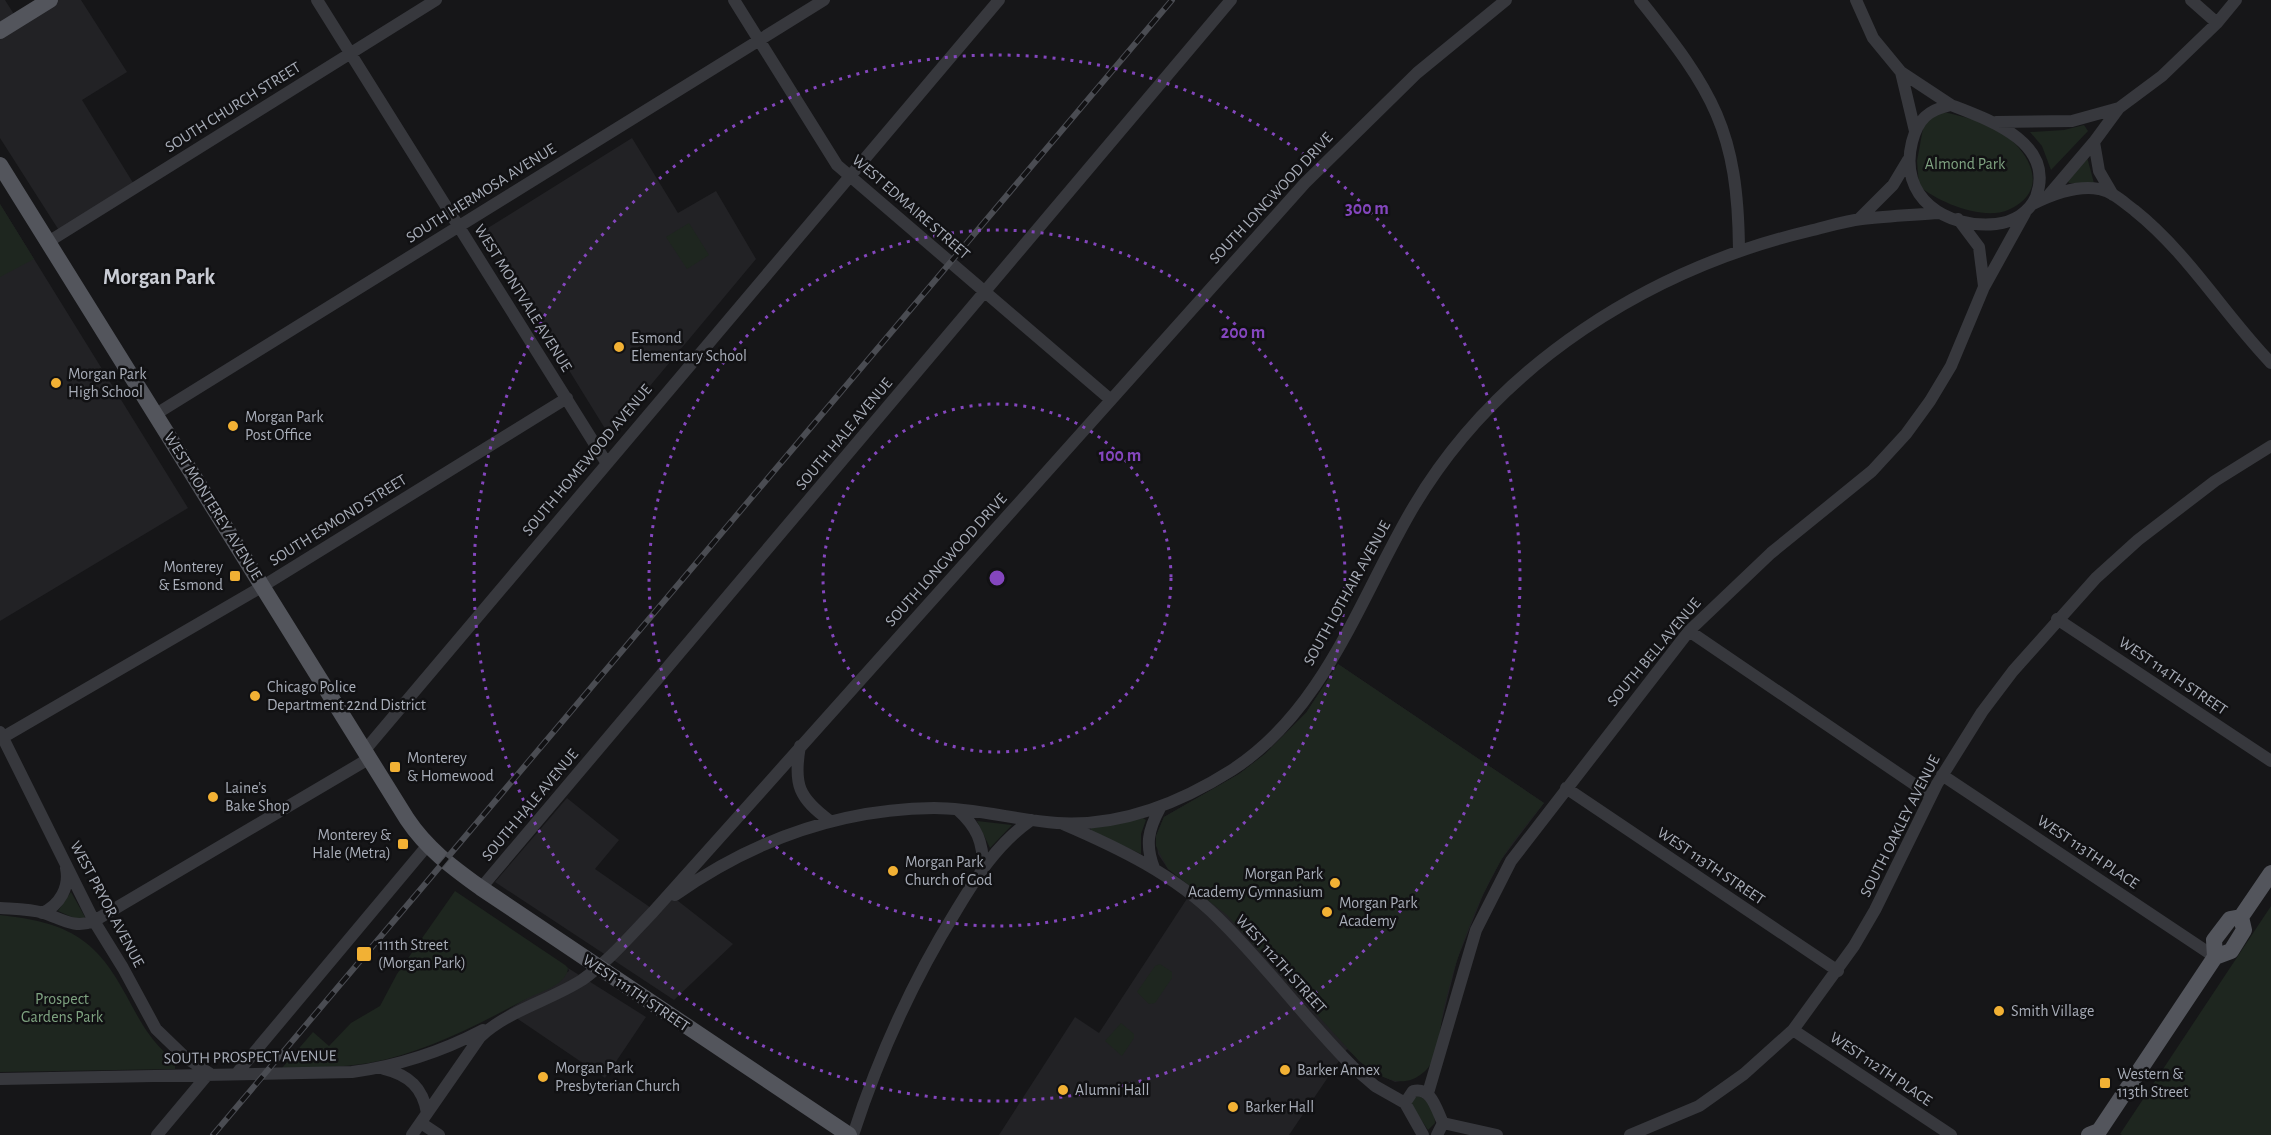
<svg xmlns="http://www.w3.org/2000/svg" width="2271" height="1135" viewBox="0 0 2271 1135" font-family="'Alegreya Sans',sans-serif">
	<rect width="100%" height="100%" fill="#161618"/>
	<path fill="#222225" d="M 0,0 L 5,0 L 17,19 L 48,0 L 81,0 L 127,72 L 82,100 L 135,186 L 60,232 L 0,138 Z
		M 632,138 L 678,213 L 716,191 L 756,259 L 609,435 L 483,231 Z
		M 0,204 L 188,508 L 0,621 Z
		M 1338,664 L 1544,803 L 1501,860 L 1483,895 L 1457,960 L 1434,1052 L 1412,1079 L 1395,1082 L 1370,1070 L 1347,1049 L 1289,1135 L 999,1135 L 1075,1017 L 1099,1033 L 1194,888 L 1168,869 L 1158,854 L 1156,836 L 1164,817 L 1239,774 L 1265,754 L 1306,713 Z
		M 567,798 L 619,840 L 595,869 L 654,910 L 673,897 L 733,944 L 674,1000 L 495,882 Z
		M 568,968 L 646,1017 L 605,1078 L 506,1011 L 569,971 Z"/>
	<path fill="#1e261f" d="M 1941,111 C 1958,116 1978,119 1993,127 C 2025,144 2056,189 2008,210 C 1983,221 1938,202 1919,186 L 1917,161 L 1924,123 Z
		M 2084,125 L 2088,131 L 2051,170 L 2042,146 L 2030,132 L 2064,130 Z
		M 2087,157 L 2094,183 L 2069,183 L 2066,178 Z
		M 0,204 L 34,259 L 0,277 Z
		M 689,223 L 709,255 L 687,269 L 666,237 Z
		M 1338,664 L 1544,803 C 1529,822 1512,841 1500,862 C 1474,907 1456,957 1444,1007 C 1440,1025 1439,1060 1424,1072 C 1401,1092 1378,1076 1359,1061 L 1227,915 L 1168,869 L 1156,846 L 1156,836 L 1164,817 L 1239,774 L 1265,754 L 1306,713 Z
		M 1143,818 L 1146,820 L 1141,834 L 1141,854 L 1091,831 L 1091,828 Z
		M 977,821 L 1012,825 L 990,848 Z
		M 455,891 L 565,965 L 568,968 C 567,984 543,991 530,997 C 479,1024 427,1052 369,1063 C 340,1068 311,1067 282,1068 L 313,1032 L 329,1046 L 351,1023 L 380,1006 L 397,974 Z
		M 71,892 L 85,917 L 81,921 L 58,911 Z
		M 2271,906 L 2271,1135 L 2122,1135 L 2120,1134 Z
		M 0,915 C 64,922 95,936 126,995 C 140,1021 151,1043 175,1061 L 175,1069 L 0,1072 Z
		M 1160,964 L 1172,972 L 1172,978 L 1155,1003 L 1149,1004 L 1137,992 L 1155,966 Z
		M 1121,1023 L 1134,1034 L 1134,1038 L 1122,1056 L 1105,1041 Z
		M 1417,1096 C 1429,1098 1435,1112 1435,1123 L 1428,1130 L 1412,1106 L 1412,1100 Z"/>
	<g fill="none" stroke-linecap="round" stroke-linejoin="round">
		<path stroke="#37383d" stroke-width="12" d="M 317,0 L 606,462
			M 734,0 L 837,165 L 1111,400
			M 1640,0 C 1713,91 1738,130 1739,250
			M 1856,0 L 1873,38 L 1901,72 L 1951,105
			M 2191,0 L 2217,23
			M 1901,72 L 1915,131
			M 1951,105 C 1990,120 2056,143 2036,197 C 2029,213 2013,222 1996,224 C 1945,229 1898,197 1912,142 C 1918,119 1928,110 1951,105 Z
			M 1996,122 L 2072,121 L 2119,108
			M 2094,142 L 2099,171 L 2113,195
			M 2048,196 L 2094,142 L 2119,108 L 2162,76 L 2217,23 L 2236,0
			M 2033,204 C 2053,194 2076,185 2099,189 C 2113,192 2123,202 2134,210 C 2189,254 2223,313 2271,363
			M 1859,219 L 1893,185 L 1908,160
			M 1958,219 L 1979,247 L 1984,286
			M 48,242 L 436,0
			M 156,414 L 824,0
			M 2057,619 L 2271,761
			M 1689,631 L 1930,795
			M 0,732 L 94,921 L 123,968 L 156,1029 L 185,1057 L 209,1073 L 157,1135
			M 0,739 L 263,586 L 567,398
			M 800,746 C 793,785 799,798 830,821
			M 365,750 L 999,0
			M 1942,775 L 2215,957
			M 1566,788 L 1838,971
			M 958,810 C 977,827 983,842 983,867
			M 1063,824 C 1119,848 1175,875 1218,918 C 1266,965 1306,1020 1353,1067 L 1375,1086 L 1405,1103
			M 1154,868 C 1145,845 1148,830 1160,808
			M 481,888 L 1231,0
			M 675,895 C 752,841 839,809 934,808 C 975,808 1016,820 1057,823 C 1119,827 1180,803 1232,770 C 1325,710 1360,597 1414,506 C 1499,363 1650,269 1809,231 C 1826,227 1844,221 1862,219 C 1887,216 1913,215 1939,213
			M 0,908 C 14,909 30,909 44,913 C 62,919 75,929 94,921 L 370,758
			M 42,913 C 60,905 70,887 66,868
			M 1793,1030 L 1951,1135
			M 384,1069 C 409,1075 423,1088 427,1113
			M 237,1073 L 427,846
			M 0,1079 L 352,1072 C 398,1066 441,1052 483,1030
			M 1428,1093 L 1476,930 L 1511,861 L 1689,631 L 1771,553 L 1872,471 L 1906,434 L 1930,401 L 1951,366 L 1984,287 L 2025,213
			M 421,1123 L 439,1135
			M 1443,1123 L 1497,1135
			M 412,1135 L 480,1037 C 509,1010 549,1001 582,980 C 608,962 631,935 653,912 L 1305,183 L 1417,73 L 1506,0
			M 853,1135 C 879,1055 912,982 956,911 C 977,876 997,844 1031,820
			M 1423,1135 L 1405,1103 L 1413,1091 C 1432,1087 1436,1109 1443,1123 L 1437,1135
			M 1630,1135 L 1699,1106 L 1744,1074 L 1793,1030 L 1854,946 L 1875,910 L 1937,784 L 1982,712 L 2013,671 L 2096,578 L 2138,540 L 2215,481 L 2271,446"/>
		<path stroke="#53555c" stroke-width="16" d="M 0,31 L 50,0
			M 0,165 L 407,819 C 427,849 452,867 481,888 L 849,1135
			M 2215,957 L 2231,951 L 2244,930 L 2241,917 L 2271,873
			M 2089,1135 L 2099,1131 L 2215,957 L 2214,940 L 2230,919 L 2241,917"/>
		<g stroke="#4a4c52" stroke-width="6">
			<path id="rail" d="M 213,1135 L 1172,0"/>
		</g>
		<use href="#rail" stroke="#111113" stroke-width="4" stroke-dasharray="11" stroke-linecap="butt"/>
	</g>
	<g fill="none" stroke="#8446be" stroke-width="3" stroke-dasharray="3 6">
		<circle cx="997" cy="578" r="174"/>
		<circle cx="997" cy="578" r="348"/>
		<circle cx="997" cy="578" r="523"/>
	</g>
	<g fill="#f2b134" stroke="#111113" stroke-width="2">
		<circle cx="619" cy="347" r="6"/>
		<circle cx="56" cy="383" r="6"/>
		<circle cx="233" cy="426" r="6"/>
		<rect x="229" y="570" width="12" height="12" rx="3"/>
		<circle cx="255" cy="696" r="6"/>
		<rect x="389" y="761" width="12" height="12" rx="3"/>
		<circle cx="213" cy="797" r="6"/>
		<rect x="397" y="838" width="12" height="12" rx="3"/>
		<circle cx="893" cy="871" r="6"/>
		<circle cx="1335" cy="883" r="6"/>
		<circle cx="1327" cy="912" r="6"/>
		<rect x="356" y="946" width="16" height="16" rx="3"/>
		<circle cx="1999" cy="1011" r="6"/>
		<circle cx="1285" cy="1070" r="6"/>
		<circle cx="543" cy="1077" r="6"/>
		<rect x="2099" y="1077" width="12" height="12" rx="3"/>
		<circle cx="1063" cy="1090" r="6"/>
		<circle cx="1233" cy="1107" r="6"/>
	</g>
	<g text-anchor="middle" dominant-baseline="central" stroke-width="5" stroke-linejoin="round" paint-order="stroke">
		<g font-size="16" fill="#a8adb8" stroke="#111113">
			<text transform="translate(233 107) rotate(-32)">SOUTH CHURCH STREET</text>
			<text transform="translate(481 193) rotate(-32)">SOUTH HERMOSA AVENUE</text>
			<text transform="translate(1271 198) rotate(-47)">SOUTH LONGWOOD DRIVE</text>
			<text transform="translate(911 207) rotate(41)">WEST EDMAIRE STREET</text>
			<text transform="translate(523 298) rotate(58)">WEST MONTVALE AVENUE</text>
			<text transform="translate(844 434) rotate(-50)">SOUTH HALE AVENUE</text>
			<text transform="translate(587 460) rotate(-50)">SOUTH HOMEWOOD AVENUE</text>
			<text transform="translate(213 506) rotate(58)">WEST MONTEREY AVENUE</text>
			<text transform="translate(338 520) rotate(-32)">SOUTH ESMOND STREET</text>
			<text transform="translate(946 560) rotate(-48)">SOUTH LONGWOOD DRIVE</text>
			<text transform="translate(1347 593) rotate(-61)">SOUTH LOTHAIR AVENUE</text>
			<text transform="translate(1654 652) rotate(-50)">SOUTH BELL AVENUE</text>
			<text transform="translate(2173 676) rotate(34)">WEST 114TH STREET</text>
			<text transform="translate(530 805) rotate(-50)">SOUTH HALE AVENUE</text>
			<text transform="translate(1900 826) rotate(-63)">SOUTH OAKLEY AVENUE</text>
			<text transform="translate(2088 852) rotate(34)">WEST 113TH PLACE</text>
			<text transform="translate(1711 866) rotate(34)">WEST 113TH STREET</text>
			<text transform="translate(107 904) rotate(62)">WEST PRYOR AVENUE</text>
			<text transform="translate(1281 964) rotate(48)">WEST 112TH STREET</text>
			<text transform="translate(636 993) rotate(34)">WEST 111TH STREET</text>
			<text transform="translate(250 1057) rotate(-1)">SOUTH PROSPECT AVENUE</text>
			<text transform="translate(1881 1069) rotate(34)">WEST 112TH PLACE</text>
		</g>
		<g font-size="16" fill="#7fa381" stroke="#111113">
			<text x="1965" y="164">Almond Park</text>
			<text x="62" y="999">Prospect<tspan x="62" dy="18">Gardens Park</tspan></text>
		</g>
		<g font-size="16" fill="#a8adb8" stroke="#111113" text-anchor="start">
			<text x="631" y="338">Esmond<tspan x="631" dy="18">Elementary School</tspan></text>
			<text x="68" y="374">Morgan Park<tspan x="68" dy="18">High School</tspan></text>
			<text x="245" y="417">Morgan Park<tspan x="245" dy="18">Post Office</tspan></text>
			<text x="223" y="567" text-anchor="end">Monterey<tspan x="223" dy="18">&amp; Esmond</tspan></text>
			<text x="267" y="687">Chicago Police<tspan x="267" dy="18">Department 22nd District</tspan></text>
			<text x="407" y="758">Monterey<tspan x="407" dy="18">&amp; Homewood</tspan></text>
			<text x="225" y="788">Laine’s<tspan x="225" dy="18">Bake Shop</tspan></text>
			<text x="391" y="835" text-anchor="end">Monterey &amp;<tspan x="391" dy="18">Hale (Metra)</tspan></text>
			<text x="905" y="862">Morgan Park<tspan x="905" dy="18">Church of God</tspan></text>
			<text x="1323" y="874" text-anchor="end">Morgan Park<tspan x="1323" dy="18">Academy Gymnasium</tspan></text>
			<text x="1339" y="903">Morgan Park<tspan x="1339" dy="18">Academy</tspan></text>
			<text x="378" y="945">111th Street<tspan x="378" dy="18">(Morgan Park)</tspan></text>
			<text x="2011" y="1011">Smith Village</text>
			<text x="555" y="1068">Morgan Park<tspan x="555" dy="18">Presbyterian Church</tspan></text>
			<text x="1297" y="1070">Barker Annex</text>
			<text x="2117" y="1074">Western &amp;<tspan x="2117" dy="18">113th Street</tspan></text>
			<text x="1075" y="1090">Alumni Hall</text>
			<text x="1245" y="1107">Barker Hall</text>
		</g>
		<g font-size="22" font-weight="bold" fill="#c9ccd4" stroke="#111113">
			<text x="159" y="277">Morgan Park</text>
		</g>
	</g>
	<circle cx="997" cy="578" r="9" fill="#8446be" stroke="#111113" stroke-width="3"/>
	<g font-size="18" text-anchor="middle" font-weight="bold" fill="#8446be" stroke="#111113" stroke-width="5" stroke-linejoin="round" paint-order="stroke">
		<text x="1367" y="214">300 m</text>
		<text x="1243" y="338">200 m</text>
		<text x="1120" y="461">100 m</text>
	</g>
</svg>
